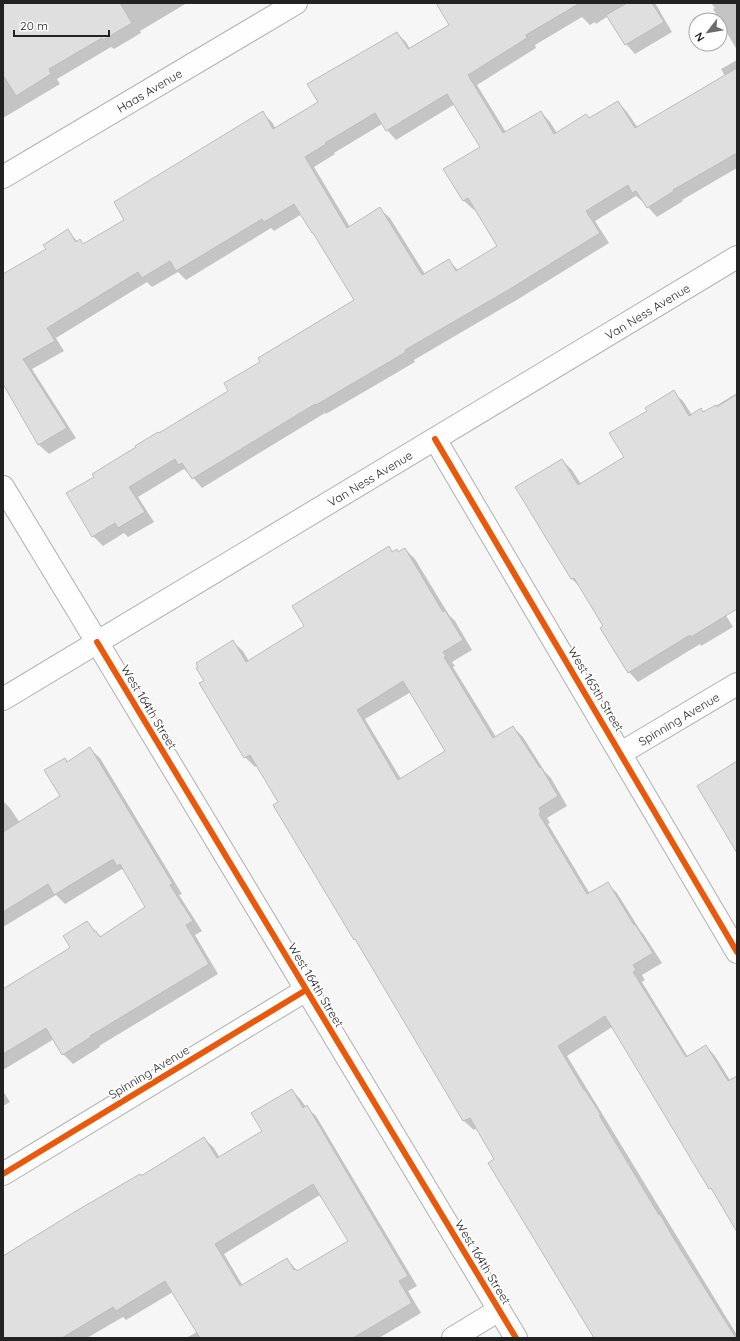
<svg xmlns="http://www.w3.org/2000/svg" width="740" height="1341" viewBox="0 0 740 1341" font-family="Quicksand,sans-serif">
	<rect width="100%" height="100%" fill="#f7f6f7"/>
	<path fill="#0003" fill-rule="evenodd" d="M 3,3 L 187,3 L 140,31 L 141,33 L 114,49 L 111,47 L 57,79 L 60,84 L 3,118 Z
		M 448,3 L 655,3 L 672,32 L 635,54 L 626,44 L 608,16 L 596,24 L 595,22 L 590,25 L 582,17 L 535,45 L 536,48 L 477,85 L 506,132 L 541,112 L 550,122 L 557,133 L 586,115 L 590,119 L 618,102 L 627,112 L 638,128 L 725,76 L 721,69 L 737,60 L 737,168 L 682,200 L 683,201 L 657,217 L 648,207 L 644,201 L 643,202 L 636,196 L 595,221 L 609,243 L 520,298 L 414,360 L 415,362 L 326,414 L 325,413 L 202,488 L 190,474 L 189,474 L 184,469 L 138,497 L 154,522 L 128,537 L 124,533 L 103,546 L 93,536 L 67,494 L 95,477 L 159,434 L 230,392 L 261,362 L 355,300 L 302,214 L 274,231 L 271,228 L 186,280 L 178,272 L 152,287 L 147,282 L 56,338 L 64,351 L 32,369 L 76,438 L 49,454 L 39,445 L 8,390 L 3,374 L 3,276 L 47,249 L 68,231 L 78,242 L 80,241 L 84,245 L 126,220 L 262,113 L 272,122 L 276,129 L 319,103 L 397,33 L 406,42 L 410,49 L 450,25 ZM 455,104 L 481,147 L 444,169 L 464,201 L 474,210 L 476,209 L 498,247 L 459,271 L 448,260 L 425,274 L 390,218 L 380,209 L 350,227 L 314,167 L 335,154 L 334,153 L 382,124 L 387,130 L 396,140 Z
		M 711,3 L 737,3 L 737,50 L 713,9 L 715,8 Z
		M 673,392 L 683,401 L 692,415 L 701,410 L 704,413 L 737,393 L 737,594 L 719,604 L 733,627 L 701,646 L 700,644 L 638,682 L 629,672 L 604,627 L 581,588 L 572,579 L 562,460 L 572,470 L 581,484 L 625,458 L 648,411 Z
		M 389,548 L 393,552 L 396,550 L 399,553 L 405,549 L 415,559 L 449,615 L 455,621 L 472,650 L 452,662 L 455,666 L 453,667 L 496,737 L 513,727 L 523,737 L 545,772 L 551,778 L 567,806 L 547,818 L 550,823 L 548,824 L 590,894 L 607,883 L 617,893 L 640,930 L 644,935 L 662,963 L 642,975 L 645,980 L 642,982 L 688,1057 L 706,1046 L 715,1056 L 733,1085 L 737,1089 L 737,1230 L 716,1195 L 710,1188 L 612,1027 L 567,1056 L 737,1335 L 737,1338 L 595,1338 L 496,1159 L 477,1128 L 474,1130 L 464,1121 L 359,944 L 354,939 L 280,803 L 257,765 L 255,767 L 245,757 L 205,681 L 233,642 L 243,651 L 249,661 L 305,626 ZM 411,692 L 447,752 L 401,779 L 365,719 Z
		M 90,749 L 100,758 L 182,894 L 179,895 L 202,931 L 195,935 L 218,974 L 99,1046 L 100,1047 L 73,1064 L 63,1054 L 54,1039 L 3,1070 L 3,990 L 68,950 L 87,922 L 101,937 L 147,907 L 126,873 L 122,869 L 65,904 L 56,895 L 3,927 L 3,801 L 10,808 L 20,823 L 62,797 L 65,759 L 68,762 Z
		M 292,1090 L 301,1100 L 306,1107 L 316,1116 L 417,1286 L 408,1291 L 421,1313 L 379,1338 L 186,1338 L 197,1332 L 173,1292 L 126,1320 L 123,1317 L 87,1338 L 3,1338 L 3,1288 L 141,1177 L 204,1138 L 214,1148 L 220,1158 L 264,1132 ZM 320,1195 L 349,1241 L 298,1272 L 287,1259 L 243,1286 L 224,1254 Z
		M 3,1091 L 10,1102 L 3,1106 Z"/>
	<path fill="#e0dfdf" stroke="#bdbcbc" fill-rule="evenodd" d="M 3,3 L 120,3 L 132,23 L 103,40 L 102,38 L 49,69 L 51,74 L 16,96 L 3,75 Z
		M 436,3 L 580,3 L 526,35 L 527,38 L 468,75 L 503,133 L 541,111 L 554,134 L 586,114 L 589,118 L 618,101 L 635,128 L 737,68 L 737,153 L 673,190 L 674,191 L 647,208 L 636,191 L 632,193 L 628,185 L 586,211 L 600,233 L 510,289 L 405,350 L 406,352 L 316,405 L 315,404 L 192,479 L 182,463 L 178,465 L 175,459 L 129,487 L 145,512 L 118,528 L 115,523 L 92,537 L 66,493 L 94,477 L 92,474 L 136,447 L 135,446 L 158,432 L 159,433 L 228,391 L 224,383 L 260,362 L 258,358 L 354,300 L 313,233 L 312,233 L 294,204 L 264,222 L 262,219 L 176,271 L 170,261 L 142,278 L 138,272 L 47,328 L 55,341 L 23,359 L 67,428 L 38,445 L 3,384 L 3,274 L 46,249 L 43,245 L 68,229 L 76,242 L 80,239 L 83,244 L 124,220 L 114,202 L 263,111 L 273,129 L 318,102 L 307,84 L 397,32 L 408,49 L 449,25 ZM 447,94 L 480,147 L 443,169 L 463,201 L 468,198 L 497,246 L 456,271 L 449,259 L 422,275 L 380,207 L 347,228 L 305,157 L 326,144 L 325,143 L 375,113 L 386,131 Z
		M 627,3 L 652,3 L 664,22 L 625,45 L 606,15 Z
		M 674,390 L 689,416 L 701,408 L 703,412 L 716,405 L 717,407 L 737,394 L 737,609 L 691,637 L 690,635 L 628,673 L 600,628 L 603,626 L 574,578 L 571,579 L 515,487 L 562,459 L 578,485 L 624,457 L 609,433 L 647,411 L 645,408 Z
		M 389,546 L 392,552 L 397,549 L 398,552 L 405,548 L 443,612 L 445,610 L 463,640 L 443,652 L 446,656 L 444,657 L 493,738 L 513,726 L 540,768 L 541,767 L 558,796 L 539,808 L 541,813 L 539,814 L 587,894 L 608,882 L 634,925 L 635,924 L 653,953 L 633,965 L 636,970 L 633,972 L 686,1057 L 706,1045 L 728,1081 L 737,1076 L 737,1232 L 711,1188 L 709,1189 L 605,1016 L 558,1046 L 584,1090 L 585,1090 L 601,1115 L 599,1115 L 659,1215 L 660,1214 L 674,1239 L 736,1338 L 594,1338 L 488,1163 L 494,1159 L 470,1118 L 463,1121 L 355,939 L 354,940 L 273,805 L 278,802 L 250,755 L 244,758 L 199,683 L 204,681 L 196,668 L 198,667 L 196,663 L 233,640 L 246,662 L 304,626 L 292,606 ZM 403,681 L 445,751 L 398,780 L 357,710 Z
		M 90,747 L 173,884 L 170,885 L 193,921 L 186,925 L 209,964 L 90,1036 L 91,1037 L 62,1055 L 46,1028 L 3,1054 L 3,989 L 68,949 L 70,947 L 63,936 L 87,921 L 95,932 L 96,931 L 100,937 L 145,907 L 120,864 L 117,866 L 113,859 L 54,895 L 48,884 L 3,912 L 3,832 L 60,796 L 44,770 L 65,758 L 67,762 Z
		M 737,761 L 737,853 L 697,786 Z
		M 292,1089 L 303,1108 L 307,1105 L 408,1276 L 399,1281 L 412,1303 L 353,1338 L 200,1338 L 165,1281 L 116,1311 L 113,1307 L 62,1338 L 3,1338 L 3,1256 L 76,1211 L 140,1174 L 141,1176 L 204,1137 L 217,1158 L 262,1131 L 251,1113 ZM 313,1184 L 348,1241 L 297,1271 L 296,1269 L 294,1270 L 287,1258 L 240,1286 L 215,1244 Z"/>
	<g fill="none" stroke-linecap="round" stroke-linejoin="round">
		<g stroke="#b0afb0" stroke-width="24">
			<g id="minor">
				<path id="s1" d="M 3,177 L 296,3"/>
				<path d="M 435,439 L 737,952"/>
				<path id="s2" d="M 621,753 L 737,684"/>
				<path d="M 3,1174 L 306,990"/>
				<path d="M 453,1338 L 499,1310"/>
			</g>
		</g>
		<g stroke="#b0afb0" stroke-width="24">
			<path id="tertiary" d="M 97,642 L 516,1338"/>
		</g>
		<g stroke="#b0afb0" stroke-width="24">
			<g id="secondary">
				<path d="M 3,487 L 97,642"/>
				<path id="s3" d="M 3,699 L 737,257"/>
			</g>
		</g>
		<use href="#minor" stroke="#fefefe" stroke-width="22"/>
		<use href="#tertiary" stroke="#fefefe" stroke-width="22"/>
		<use href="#secondary" stroke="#fefefe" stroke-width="22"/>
		<g stroke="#fff" stroke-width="8">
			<path id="cycleway" d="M 435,439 L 737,952
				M 97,642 L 516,1338
				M 3,1174 L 306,990"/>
		</g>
		<use href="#cycleway" stroke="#e8590c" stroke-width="6"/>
	</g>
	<g text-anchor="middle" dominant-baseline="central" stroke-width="3.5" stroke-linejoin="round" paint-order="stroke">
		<g font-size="12" fill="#232223" stroke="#fff">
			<text stroke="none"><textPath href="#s1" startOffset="170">Haas Avenue</textPath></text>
			<text stroke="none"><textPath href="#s3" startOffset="752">Van Ness Avenue</textPath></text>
			<text stroke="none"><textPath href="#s3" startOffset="428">Van Ness Avenue</textPath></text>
			<text transform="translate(596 689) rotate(59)">West 165th Street</text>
			<text transform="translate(149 707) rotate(59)">West 164th Street</text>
			<text stroke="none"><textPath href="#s2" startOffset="67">Spinning Avenue</textPath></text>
			<text transform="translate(316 985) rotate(59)">West 164th Street</text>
			<text transform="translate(149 1072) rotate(-31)">Spinning Avenue</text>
			<text transform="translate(483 1262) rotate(59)">West 164th Street</text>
		</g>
	</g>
	<rect width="740" height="1341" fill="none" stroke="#232223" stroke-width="8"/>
	<g transform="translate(708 32) rotate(239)"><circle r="19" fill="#ffffff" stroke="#a7a7a7"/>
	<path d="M0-3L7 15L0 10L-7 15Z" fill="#6d6c6d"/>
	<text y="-6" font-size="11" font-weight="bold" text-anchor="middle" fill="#232223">N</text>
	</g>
	<path d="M14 30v6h95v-6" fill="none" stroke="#232223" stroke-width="2"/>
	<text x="20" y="30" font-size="12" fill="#232223" stroke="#ffffff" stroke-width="3" paint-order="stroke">20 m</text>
</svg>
